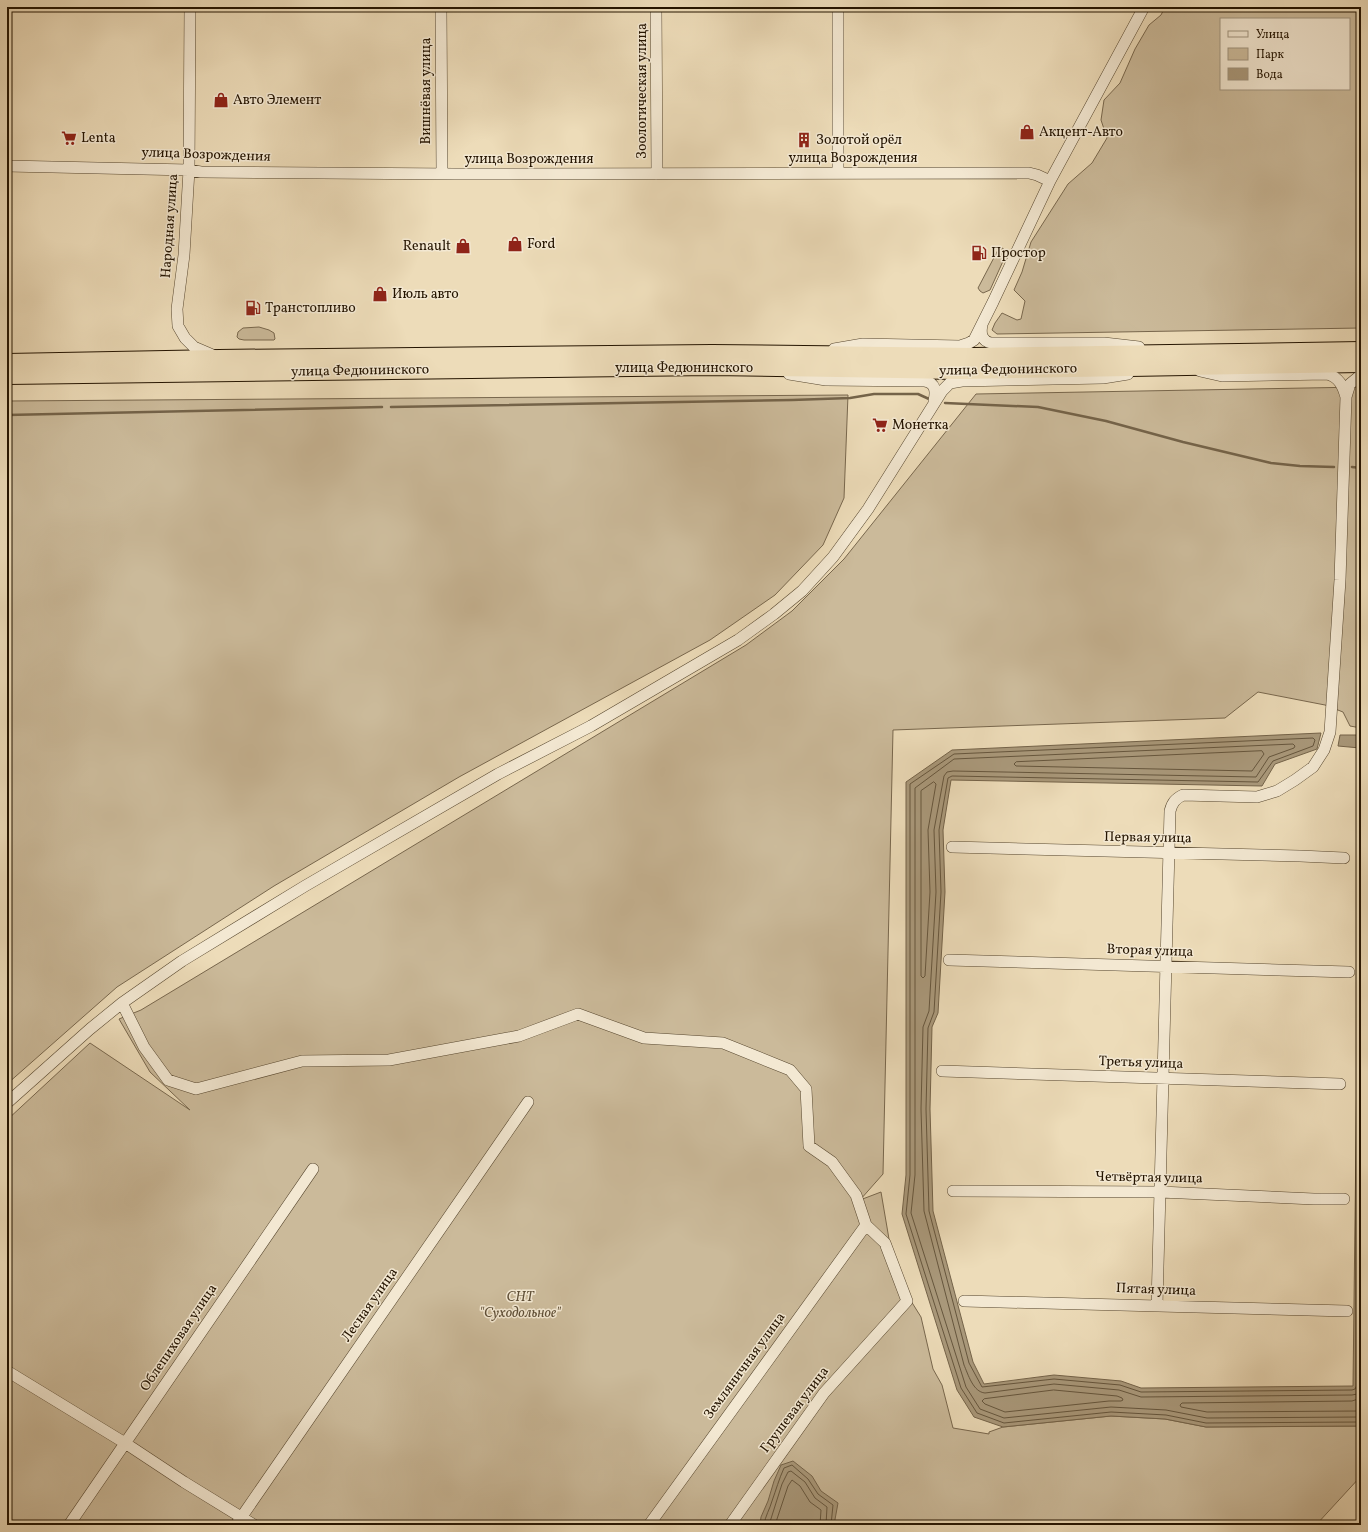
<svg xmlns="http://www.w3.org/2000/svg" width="1368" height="1532" viewBox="0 0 1368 1532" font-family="Vollkorn,serif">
	<rect width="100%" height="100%" fill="#eddcb9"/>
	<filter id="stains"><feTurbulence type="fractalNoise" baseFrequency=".005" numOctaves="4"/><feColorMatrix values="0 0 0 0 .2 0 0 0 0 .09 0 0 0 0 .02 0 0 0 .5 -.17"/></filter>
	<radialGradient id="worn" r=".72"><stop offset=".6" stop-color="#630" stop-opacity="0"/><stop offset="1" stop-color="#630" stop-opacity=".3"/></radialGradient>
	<path fill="#cbba9a" stroke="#78674d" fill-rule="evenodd" d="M 1165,7 L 1361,7 L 1361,328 L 997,334 L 992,330 L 995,323 L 1002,313 L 1017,320 L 1021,319 L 1025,301 L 1014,290 L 1022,272 L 1031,242 L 1068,184 L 1092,163 L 1107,138 L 1101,120 L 1104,100 L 1120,83 L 1135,49 L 1149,25 L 1161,15 ZM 1221,19 L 1349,19 L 1349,89 L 1221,89 Z
		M 999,248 L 1002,248 L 1004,249 L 1004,259 L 990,290 L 983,293 L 980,291 L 978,288 Z
		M 259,327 L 269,330 L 274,333 L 275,339 L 274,340 L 244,340 L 239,339 L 237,337 L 238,332 L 243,328 Z
		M 1361,387 L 1361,728 L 1350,726 L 1343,712 L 1325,705 L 1258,692 L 1225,718 L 893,730 L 883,1174 L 860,1200 L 881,1192 L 889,1239 L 911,1301 L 921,1317 L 933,1369 L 942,1385 L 953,1428 L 989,1434 L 989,1432 L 1003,1427 L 1111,1416 L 1165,1419 L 1206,1427 L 1361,1426 L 1361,1476 L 1316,1525 L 7,1525 L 7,1120 L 90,1043 L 190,1110 L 150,1072 L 119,1019 L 141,1010 L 746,645 L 792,611 L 844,559 L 976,394 Z
		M 848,395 L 844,498 L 823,545 L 775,595 L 710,640 L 459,777 L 274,886 L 117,987 L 7,1084 L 7,401 Z"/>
	<path fill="#a9987a" stroke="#746349" d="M 1321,733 L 1317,749 L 1275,764 L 1262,786 L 951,780 L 943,830 L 945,892 L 938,1013 L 932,1027 L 930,1109 L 933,1211 L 973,1362 L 984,1384 L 1054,1375 L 1121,1381 L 1141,1388 L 1353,1386 L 1357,1056 L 1361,1015 L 1361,1426 L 1206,1427 L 1165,1419 L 1111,1416 L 1003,1427 L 974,1417 L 957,1390 L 902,1214 L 906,1175 L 906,782 L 952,750 Z
		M 1340,735 L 1361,735 L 1361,927 L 1358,899 L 1360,748 L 1338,746 Z
		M 793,1461 L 812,1476 L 821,1491 L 838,1503 L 834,1525 L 760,1525 L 761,1517 L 768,1501 L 774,1481 L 781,1465 Z"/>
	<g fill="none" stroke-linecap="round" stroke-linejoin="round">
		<path stroke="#66563d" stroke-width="1" d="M 1262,751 L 1264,754 L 1252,771 L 1016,766 L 1014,764 L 1016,762 Z
			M 934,782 L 936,784 L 928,830 L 930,892 L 925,976 L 923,978 L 921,976 L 921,791 Z
			M 1361,1053 L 1357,1385 L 1355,1389 L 1352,1390 L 1141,1392 L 1120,1385 L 1054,1379 L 982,1387 L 969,1363 L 929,1211 L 926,1109 L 928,1028 L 934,1012 L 941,892 L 939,830 L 948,778 L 952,776 L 1258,782 L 1273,761 L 1313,746 L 1315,740 L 1313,738 L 954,754 L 910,784 L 910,1175 L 906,1214 L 961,1388 L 977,1413 L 1004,1423 L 1111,1412 L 1166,1415 L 1206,1423 L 1361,1422
			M 1054,1390 L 1117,1396 L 1122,1398 L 1123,1400 L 1121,1401 L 1109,1401 L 1005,1412 L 985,1404 L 982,1401 L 984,1399 Z
			M 1361,1390 L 1357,1394 L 1352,1395 L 1141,1397 L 1119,1390 L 1054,1384 L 985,1393 C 973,1392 968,1374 964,1365 L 924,1211 L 921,1109 L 923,1027 L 929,1011 L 936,892 L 934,830 L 944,776 L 947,772 L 953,771 L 1256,777 L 1269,757 L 1294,748 L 1295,746 L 1293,744 L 954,759 L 915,788 L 915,1175 L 911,1213 L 966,1387 L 980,1409 L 1004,1418 L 1111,1407 L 1166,1410 L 1207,1418 L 1361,1417
			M 1361,1398 L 1352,1401 L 1182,1403 L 1180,1405 L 1181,1407 L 1207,1412 L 1361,1411
			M 764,1525 C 765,1516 770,1509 772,1501 C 776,1490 779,1479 784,1468 L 792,1465 L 808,1479 L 818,1494 L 833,1505 L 831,1525
			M 769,1525 L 782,1484 L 788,1472 L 791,1471 L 805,1482 L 815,1498 L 827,1507 L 826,1525
			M 775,1525 L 788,1486 L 792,1480 L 800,1486 L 810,1502 L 821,1510 L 820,1525"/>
		<path stroke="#746349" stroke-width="2.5" d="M 945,403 L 1038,407 L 1106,421 L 1183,442 L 1271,463 L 1300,466 L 1334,467
			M 391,407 L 792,400 L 850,398 L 874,394 L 918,394 L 929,399
			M 7,415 C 132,412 257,410 382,407
			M 1352,467 L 1361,468"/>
		<g stroke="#56462e" stroke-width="12">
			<path id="minor" d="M 190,7 L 189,170 L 184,255 L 177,309 L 178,326 L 185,338 L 194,347 L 215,356
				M 441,7 L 442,174
				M 656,7 L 657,174
				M 838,7 L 838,172
				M 7,166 L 189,170 L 201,172 L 455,174 L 1029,173 L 1037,175 L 1050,181
				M 982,325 C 980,334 982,341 991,343 L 1104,343 L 1139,347
				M 834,349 L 863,344 L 960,346 L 969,343 L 974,340 L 993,302 L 1050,181 L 1144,7
				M 1200,371 L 1222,376 L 1327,374 C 1339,377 1343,386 1346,397
				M 789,374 L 826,380 L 925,381 C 936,383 936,392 934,401
				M 952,847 L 1300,856 L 1344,858
				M 949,960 L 1349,972
				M 122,1003 L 144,1047 L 168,1080 L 196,1089 L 302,1061 L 389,1060 L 519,1036 L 578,1014 L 644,1038 L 723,1043 L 790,1070 L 806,1089 L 809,1146 L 832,1162 L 856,1195 L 866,1225 L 885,1243 L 907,1301 L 824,1393 L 730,1525
				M 942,1071 L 1340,1084
				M 7,1103 L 90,1029 L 122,1003 L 182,961 L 305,886 L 498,774 L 591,726 L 656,688 L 738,640 L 774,614 L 802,591 L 833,557 L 868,509 L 942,391 L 950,383 L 962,381 L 1103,378 L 1128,374
				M 953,1191 L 1160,1192 L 1314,1199 L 1344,1199
				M 964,1301 L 1347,1311
				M 1157,1305 L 1170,811 C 1172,803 1175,799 1183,795 L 1257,797 L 1277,791 L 1295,780 L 1313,767 L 1324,750 L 1330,732 L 1340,580 L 1346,397 L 1350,384 L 1361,375
				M 7,1371 L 125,1443 L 184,1482 L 254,1525
				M 69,1525 L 313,1169
				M 236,1525 L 528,1102
				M 649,1525 L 866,1225"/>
		</g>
		<g stroke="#241400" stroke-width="18">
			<path id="highway" d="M 7,362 L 219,358 L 712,353 L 974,356 L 1361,350
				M 7,376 L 712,367 L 958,371 L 1361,364"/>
		</g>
		<use href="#minor" stroke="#f3e8d2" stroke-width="11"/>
		<use href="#highway" stroke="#eddcb9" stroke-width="16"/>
	</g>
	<defs>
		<g id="shop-bare" transform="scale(1.2)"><path d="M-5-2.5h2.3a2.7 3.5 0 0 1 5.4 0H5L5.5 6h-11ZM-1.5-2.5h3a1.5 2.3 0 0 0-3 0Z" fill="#8f2418" stroke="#f3e8d2" stroke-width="2.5" paint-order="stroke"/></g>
		<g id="supermarket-bare" transform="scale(1.2)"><path d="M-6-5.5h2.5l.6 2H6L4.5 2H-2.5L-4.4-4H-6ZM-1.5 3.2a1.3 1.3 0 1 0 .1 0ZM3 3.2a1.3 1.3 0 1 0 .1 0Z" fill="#8f2418" stroke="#f3e8d2" stroke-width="2.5" paint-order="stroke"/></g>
		<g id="building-bare" transform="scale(1.2)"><path d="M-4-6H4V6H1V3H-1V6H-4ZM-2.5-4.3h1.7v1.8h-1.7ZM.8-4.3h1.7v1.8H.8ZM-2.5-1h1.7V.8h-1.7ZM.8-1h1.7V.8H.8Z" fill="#8f2418" stroke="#f3e8d2" stroke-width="2.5" paint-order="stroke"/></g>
		<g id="fuel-bare" transform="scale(1.2)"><path d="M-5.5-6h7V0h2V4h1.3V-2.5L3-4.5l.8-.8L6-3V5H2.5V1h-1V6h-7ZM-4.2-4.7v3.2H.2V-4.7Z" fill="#8f2418" stroke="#f3e8d2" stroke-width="2.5" paint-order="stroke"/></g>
	</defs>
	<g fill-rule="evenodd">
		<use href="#shop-bare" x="221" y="100"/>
		<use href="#shop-bare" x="1027" y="132"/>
		<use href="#supermarket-bare" x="69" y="138"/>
		<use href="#building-bare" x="804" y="140"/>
		<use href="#shop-bare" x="515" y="244"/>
		<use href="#shop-bare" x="463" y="246"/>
		<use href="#fuel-bare" x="979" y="253"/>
		<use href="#shop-bare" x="380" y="294"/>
		<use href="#fuel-bare" x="253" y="308"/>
		<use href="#supermarket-bare" x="880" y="425"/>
	</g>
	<g text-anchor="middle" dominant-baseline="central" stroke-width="3" stroke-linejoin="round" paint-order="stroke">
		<g font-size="14" fill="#241400" stroke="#f3e8d2">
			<text transform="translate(426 91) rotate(-90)">Вишнёвая улица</text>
			<text transform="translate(642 91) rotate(-90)">Зоологическая улица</text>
			<text transform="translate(206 155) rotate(2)">улица Возрождения</text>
			<text x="853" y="158">улица Возрождения</text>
			<text x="529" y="159">улица Возрождения</text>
			<text transform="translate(170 226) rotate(-86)">Народная улица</text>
			<text x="684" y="368">улица Федюнинского</text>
			<text transform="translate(1008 370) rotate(-1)">улица Федюнинского</text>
			<text transform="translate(360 371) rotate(-1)">улица Федюнинского</text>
			<text transform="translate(1148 838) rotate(1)">Первая улица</text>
			<text transform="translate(1150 951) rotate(2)">Вторая улица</text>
			<text transform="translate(1141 1063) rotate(2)">Третья улица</text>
			<text transform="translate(1149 1178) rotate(1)">Четвёртая улица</text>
			<text transform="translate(1156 1290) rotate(2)">Пятая улица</text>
			<text transform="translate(370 1305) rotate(-55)">Лесная улица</text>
			<text transform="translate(179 1338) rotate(-56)">Облепиховая улица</text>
			<text transform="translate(745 1366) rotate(-54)">Земляничная улица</text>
			<text transform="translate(795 1410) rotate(-53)">Грушевая улица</text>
		</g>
		<g font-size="14" fill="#241400" stroke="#f3e8d2" text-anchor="start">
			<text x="233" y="100">Авто Элемент</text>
			<text x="1039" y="132">Акцент-Авто</text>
			<text x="81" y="138">Lenta</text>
			<text x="816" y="140">Золотой орёл</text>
			<text x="527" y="244">Ford</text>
			<text x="451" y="246" text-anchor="end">Renault</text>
			<text x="991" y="253">Простор</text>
			<text x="392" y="294">Июль авто</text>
			<text x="265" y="308">Транстопливо</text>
			<text x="892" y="425">Монетка</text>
		</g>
		<g font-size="14" font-style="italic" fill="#5e4e36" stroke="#f3e8d2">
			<text x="520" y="1297">СНТ<tspan x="520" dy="16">"Суходольное"</tspan></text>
		</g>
	</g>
	<rect width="1368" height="1532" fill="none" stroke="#eddcb9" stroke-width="24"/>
	<rect x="8" y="8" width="1352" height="1516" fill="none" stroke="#241400" stroke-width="2"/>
	<rect x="12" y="12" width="1344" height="1508" fill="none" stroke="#241400"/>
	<rect x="1220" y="18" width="130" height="72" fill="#f3e8d2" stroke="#a0937e"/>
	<rect x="1228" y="31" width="20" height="6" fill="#f3e8d2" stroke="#a0937e"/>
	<text x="1256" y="38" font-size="12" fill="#241400">Улица</text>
	<rect x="1228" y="48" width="20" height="12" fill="#cbba9a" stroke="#a0937e"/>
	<text x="1256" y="58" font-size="12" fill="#241400">Парк</text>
	<rect x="1228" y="68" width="20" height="12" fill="#a9987a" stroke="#a0937e"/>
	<text x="1256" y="78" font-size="12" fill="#241400">Вода</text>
	<rect width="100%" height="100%" filter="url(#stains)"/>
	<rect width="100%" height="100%" fill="url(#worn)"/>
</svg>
